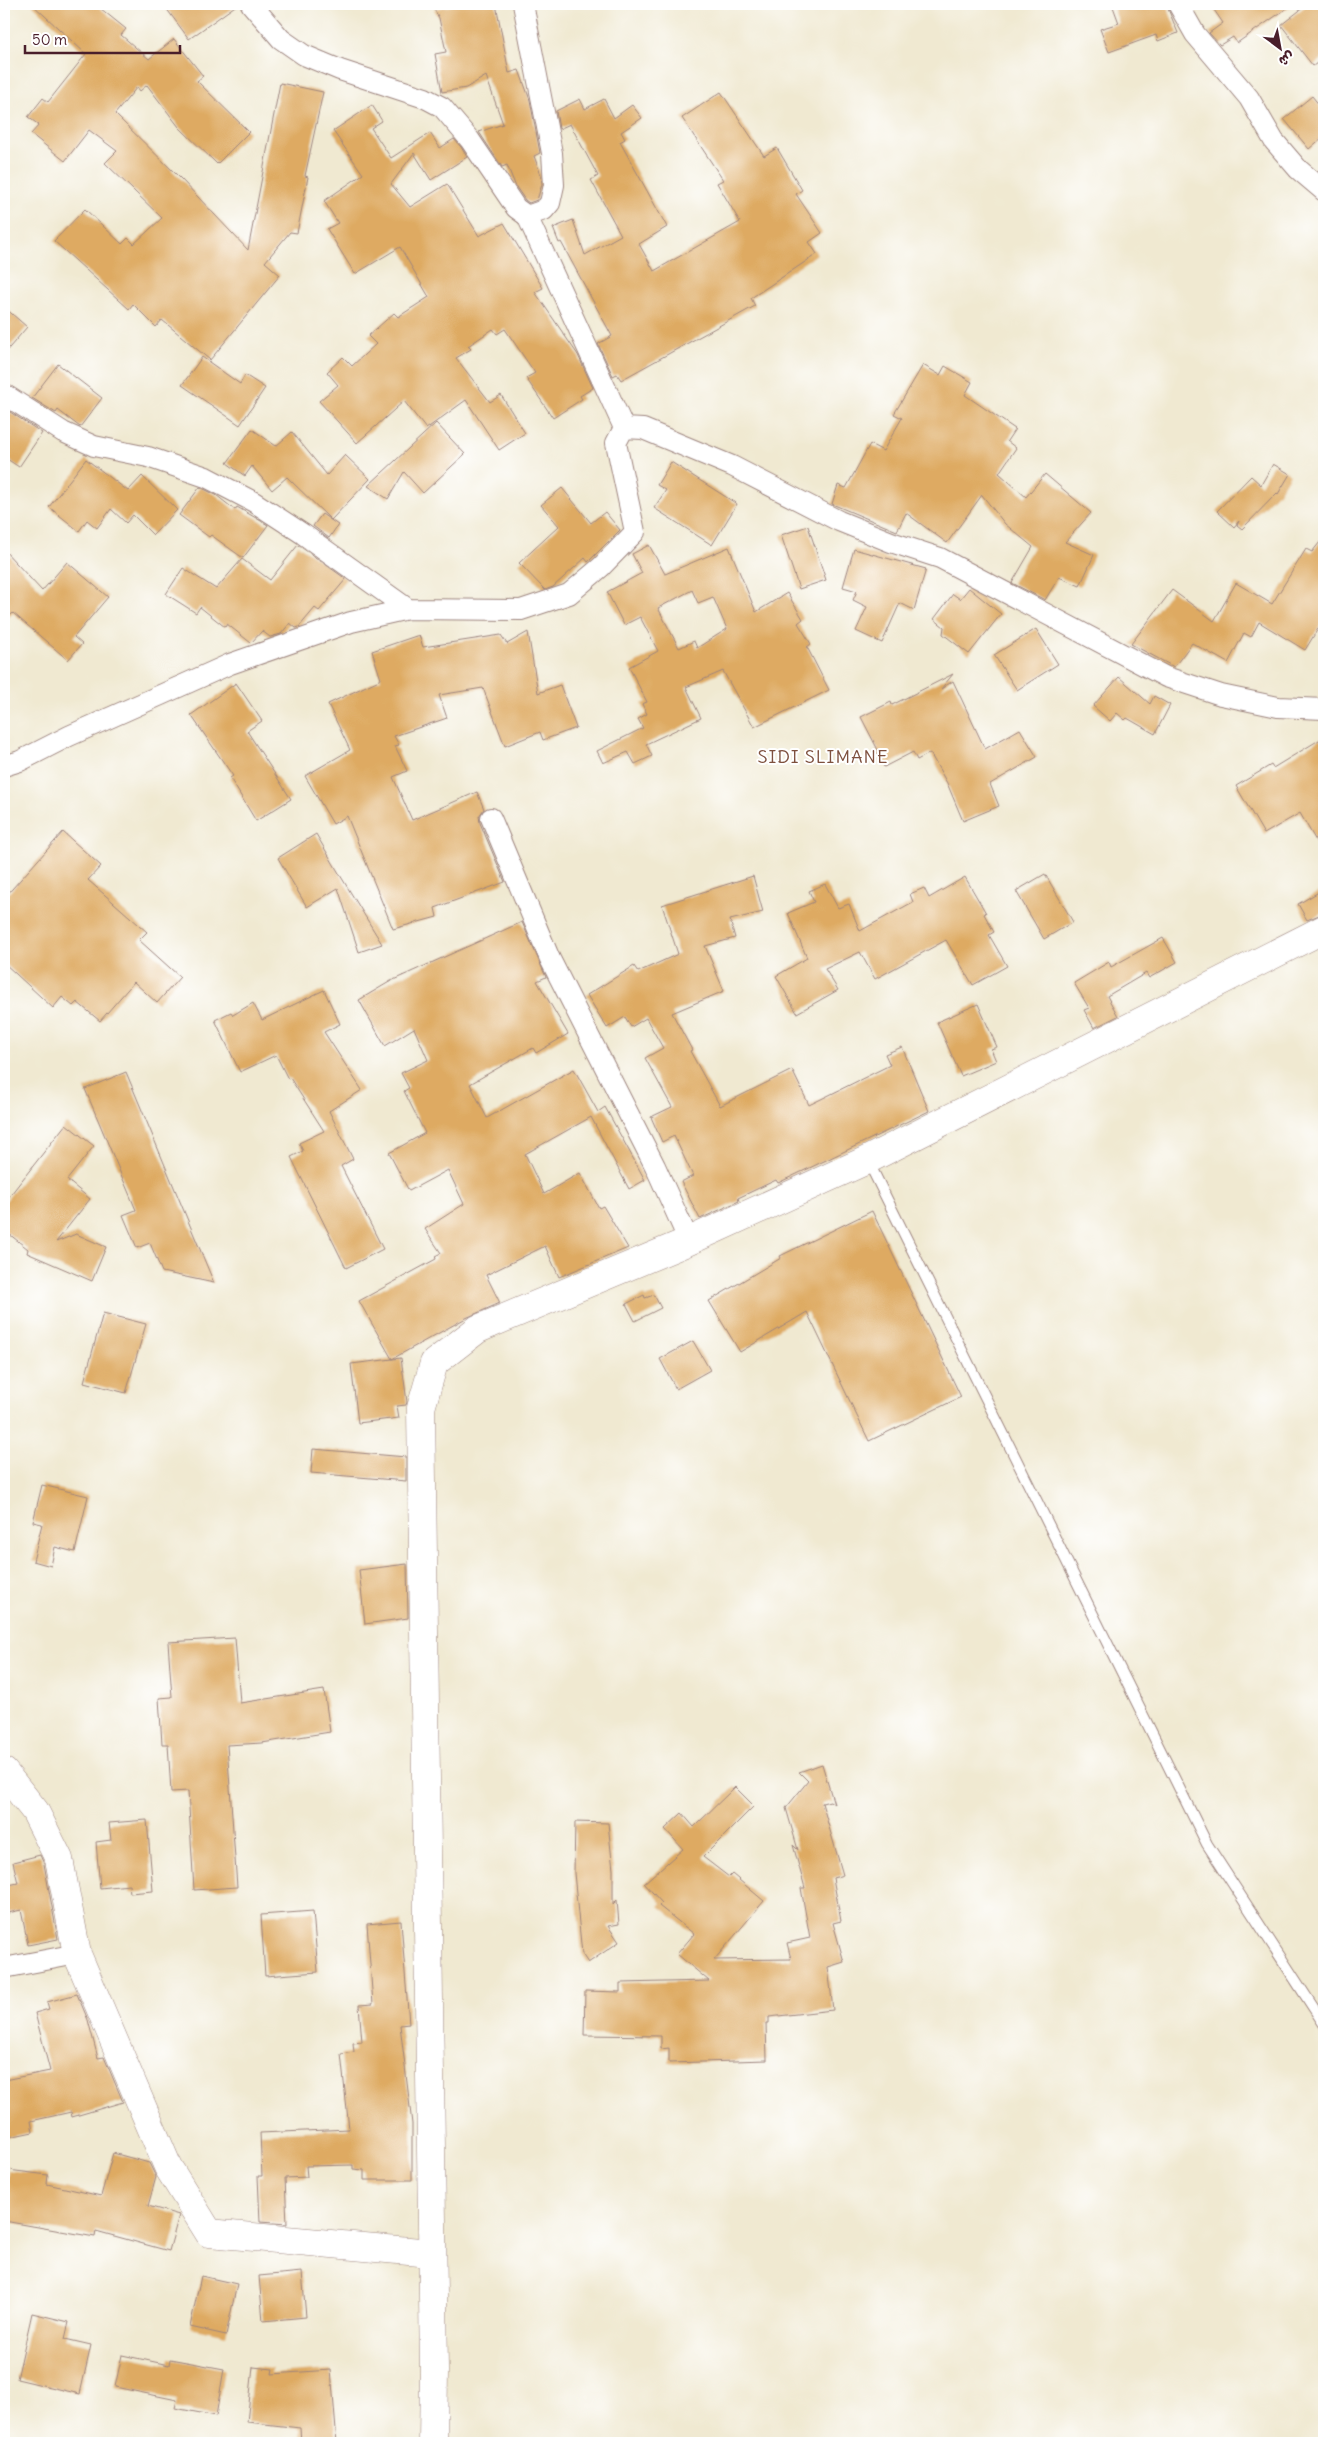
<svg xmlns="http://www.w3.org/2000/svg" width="1328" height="2447" viewBox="0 0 1328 2447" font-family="Delius,'Playpen Sans Arabic',sans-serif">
	<rect width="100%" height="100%" fill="#fff"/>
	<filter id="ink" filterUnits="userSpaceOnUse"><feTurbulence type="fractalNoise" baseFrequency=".02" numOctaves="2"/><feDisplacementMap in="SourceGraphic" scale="10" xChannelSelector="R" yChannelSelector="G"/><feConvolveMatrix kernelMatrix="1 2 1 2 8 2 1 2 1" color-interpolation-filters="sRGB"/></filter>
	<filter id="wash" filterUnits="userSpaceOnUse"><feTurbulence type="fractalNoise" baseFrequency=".0096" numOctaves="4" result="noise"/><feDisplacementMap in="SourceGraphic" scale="20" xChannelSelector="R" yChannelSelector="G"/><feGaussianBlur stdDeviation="1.12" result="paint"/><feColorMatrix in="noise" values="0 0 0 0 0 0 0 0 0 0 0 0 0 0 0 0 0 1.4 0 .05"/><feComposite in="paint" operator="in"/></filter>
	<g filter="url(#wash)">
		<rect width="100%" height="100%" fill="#f0e9d1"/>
		<g id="blocks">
			<path fill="#deaa62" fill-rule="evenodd" d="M 32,4 L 95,4 L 126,29 L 121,35 L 149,59 L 174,39 L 203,76 L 197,81 L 249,132 L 217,164 L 179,127 L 147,85 L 140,91 L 137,87 L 115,114 L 181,179 L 248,250 L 280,83 L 323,92 L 305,176 L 308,177 L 297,233 L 290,232 L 265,262 L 280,275 L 210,360 L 162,320 L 156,327 L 133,304 L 129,309 L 54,241 L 85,209 L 122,244 L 128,238 L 134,244 L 162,218 L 105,163 L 117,151 L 89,130 L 65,161 L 31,134 L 39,125 L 28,117 L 43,98 L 48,102 L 86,54 Z
				M 163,4 L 238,4 L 189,39 Z
				M 459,4 L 496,4 L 509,73 L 519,70 L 530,100 L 540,153 L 534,156 L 541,175 L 542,184 L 537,200 L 529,203 L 525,200 L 516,187 L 507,165 L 502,167 L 479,132 L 503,124 L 486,76 L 466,88 L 442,92 L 435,54 L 446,52 L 439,18 L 434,9 Z
				M 1112,4 L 1166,4 L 1178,33 L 1158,41 L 1156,35 L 1109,52 L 1100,29 L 1119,23 Z
				M 1210,4 L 1293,4 L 1237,43 L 1233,37 L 1220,45 L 1209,33 L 1223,23 Z
				M 1308,4 L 1324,4 L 1324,58 L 1313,66 L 1281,25 Z
				M 721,92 L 764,156 L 777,148 L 802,190 L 796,194 L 822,233 L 809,242 L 817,254 L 751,298 L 755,306 L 621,380 L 617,374 L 613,376 L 598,344 L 612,336 L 561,242 L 559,243 L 553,228 L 573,220 L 585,255 L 621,235 L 591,180 L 598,176 L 570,124 L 559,129 L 556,111 L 580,99 L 585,109 L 604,99 L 614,118 L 632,105 L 642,118 L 621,132 L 625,139 L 620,142 L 667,227 L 639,244 L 654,271 L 740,222 L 717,183 L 723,180 L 682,118 Z
				M 1312,96 L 1324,111 L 1324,136 L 1309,149 L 1284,119 Z
				M 372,105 L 382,121 L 371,128 L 391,158 L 430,133 L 440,148 L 454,139 L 461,147 L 467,157 L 431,180 L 414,153 L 391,184 L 410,207 L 447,184 L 479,236 L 504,223 L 543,288 L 535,292 L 578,355 L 593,388 L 580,396 L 582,399 L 553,418 L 526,378 L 535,373 L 505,329 L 497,334 L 493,329 L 468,346 L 471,349 L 456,358 L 490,402 L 501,395 L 525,433 L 499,450 L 466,400 L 426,429 L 404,401 L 357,443 L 319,401 L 338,385 L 327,372 L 343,357 L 352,366 L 376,344 L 368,336 L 394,313 L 398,317 L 429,297 L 400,247 L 355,274 L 327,229 L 338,223 L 324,201 L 363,174 L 333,131 Z
				M 4,307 L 27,327 L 4,354 Z
				M 202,357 L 240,384 L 245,375 L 265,388 L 240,425 L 182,385 Z
				M 58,364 L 102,398 L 80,427 L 58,410 L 56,413 L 32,398 Z
				M 923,365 L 940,375 L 945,366 L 972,382 L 965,395 L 1015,429 L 1007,441 L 1016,448 L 999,473 L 1026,497 L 1045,474 L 1091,513 L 1065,542 L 1094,555 L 1080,586 L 1059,577 L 1045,600 L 1012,583 L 1033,547 L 1005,524 L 982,495 L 947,543 L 906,513 L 897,531 L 832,504 L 838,485 L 846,488 L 870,444 L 883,451 L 902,418 L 894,414 Z
				M 4,408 L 42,433 L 19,467 L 4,457 Z
				M 436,423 L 465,454 L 423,493 L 404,472 L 388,499 L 368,486 Z
				M 252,429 L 276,446 L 292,432 L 327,475 L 345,455 L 370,479 L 331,520 L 287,477 L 272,490 L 252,466 L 245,476 L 227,463 Z
				M 86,459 L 128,491 L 142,476 L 177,510 L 153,535 L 133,515 L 126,523 L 111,509 L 97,528 L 87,520 L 79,531 L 49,507 Z
				M 671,462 L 737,504 L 712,545 L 654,508 L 666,490 L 657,485 Z
				M 1273,464 L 1290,474 L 1278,494 L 1277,493 L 1242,529 L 1237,525 L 1239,521 L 1234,527 L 1217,511 L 1251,476 L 1261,485 Z
				M 200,487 L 216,495 L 235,510 L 237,507 L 268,525 L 243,558 L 211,535 L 209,537 L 179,515 Z
				M 562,488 L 591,523 L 605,512 L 620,530 L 588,562 L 585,558 L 553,587 L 545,590 L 519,563 L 559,526 L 541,505 Z
				M 322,514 L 338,525 L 329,538 L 313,526 Z
				M 808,526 L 826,580 L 799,589 L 781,535 Z
				M 1324,537 L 1324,619 L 1305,650 L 1259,622 L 1251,637 L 1244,633 L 1228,663 L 1192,643 L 1174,667 L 1131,644 L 1172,590 L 1214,621 L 1236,583 L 1272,604 L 1306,549 L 1312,552 Z
				M 298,545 L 346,579 L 319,611 L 315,608 L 299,627 L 296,628 L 290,623 L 281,634 L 270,637 L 262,631 L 251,643 L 227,624 L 225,627 L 200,607 L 196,613 L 166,594 L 183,568 L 216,589 L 242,559 L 270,580 Z
				M 649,545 L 665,574 L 729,547 L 756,612 L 787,593 L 803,619 L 798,623 L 811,644 L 807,647 L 829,690 L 754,727 L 723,671 L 686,687 L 701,718 L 646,744 L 652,756 L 635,764 L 628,752 L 603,763 L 597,751 L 643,728 L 638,719 L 647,714 L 642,704 L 647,702 L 629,667 L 658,651 L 640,617 L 624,625 L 607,592 L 642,573 L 632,554 ZM 692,590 L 698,603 L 713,597 L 727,629 L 697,648 L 694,641 L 679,648 L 658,608 Z
				M 854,549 L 926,569 L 914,610 L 900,603 L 882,643 L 856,631 L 867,607 L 853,600 L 857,591 L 843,587 Z
				M 4,550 L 42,591 L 67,562 L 108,597 L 74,637 L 82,644 L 68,660 L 13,613 L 4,621 Z
				M 969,588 L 1001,614 L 969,654 L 943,634 L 944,627 L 934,619 L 953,594 L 960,599 Z
				M 1036,629 L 1058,664 L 1017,690 L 994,655 Z
				M 528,632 L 538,693 L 560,685 L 576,728 L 543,740 L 540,732 L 505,746 L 483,688 L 439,695 L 447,718 L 394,736 L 399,745 L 395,746 L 407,771 L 393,777 L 412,820 L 477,792 L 484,809 L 479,816 L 480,823 L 505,882 L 435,908 L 437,917 L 393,929 L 347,816 L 333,824 L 305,776 L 350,750 L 328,704 L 381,679 L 372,651 L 419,635 L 423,647 L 501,635 L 507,644 Z
				M 953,674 L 941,689 L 953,681 L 985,749 L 1020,729 L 1037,757 L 990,784 L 999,806 L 963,821 L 947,783 L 930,753 L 917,760 L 913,752 L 884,767 L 876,751 L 878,750 L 861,717 L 891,702 L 892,705 Z
				M 1119,677 L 1150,704 L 1154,696 L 1170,705 L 1155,734 L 1127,718 L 1125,720 L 1117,713 L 1110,721 L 1093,706 Z
				M 236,683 L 262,721 L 247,731 L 291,799 L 256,821 L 230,778 L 233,776 L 191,715 Z
				M 1324,737 L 1324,855 L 1300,813 L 1264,834 L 1236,786 L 1271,765 L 1273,768 Z
				M 63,832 L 101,866 L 88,880 L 147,932 L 139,940 L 180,977 L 157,1003 L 134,982 L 100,1021 L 77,1002 L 73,1006 L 62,997 L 53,1008 L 4,963 L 4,898 Z
				M 316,834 L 340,875 L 382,944 L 359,952 L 338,888 L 307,907 L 278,858 Z
				M 1045,874 L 1073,922 L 1044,939 L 1016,891 Z
				M 753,876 L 763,912 L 730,920 L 735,938 L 705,946 L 724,991 L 672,1013 L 692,1050 L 690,1051 L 720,1106 L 792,1070 L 809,1105 L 890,1065 L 885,1054 L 902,1047 L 929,1111 L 778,1183 L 776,1180 L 738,1198 L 739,1201 L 700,1219 L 681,1182 L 693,1176 L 674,1136 L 662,1142 L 651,1117 L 672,1107 L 645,1058 L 663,1048 L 646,1018 L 631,1027 L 625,1017 L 607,1028 L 587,995 L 634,966 L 638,972 L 678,954 L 662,905 Z
				M 965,877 L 986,913 L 984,914 L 994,932 L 989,935 L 1007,966 L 973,985 L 946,940 L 875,979 L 860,952 L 825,969 L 838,990 L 797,1013 L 776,976 L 807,958 L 788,913 L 814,902 L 809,891 L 825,884 L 838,908 L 849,904 L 860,931 L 913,902 L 910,894 L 924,888 L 929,898 Z
				M 1324,889 L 1324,913 L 1307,920 L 1298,904 Z
				M 522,922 L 546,977 L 537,981 L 568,1034 L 536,1053 L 533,1048 L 470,1084 L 487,1118 L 574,1069 L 598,1112 L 605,1107 L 645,1180 L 629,1189 L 591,1117 L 525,1154 L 544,1194 L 580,1173 L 599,1208 L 603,1206 L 628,1248 L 559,1277 L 545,1246 L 486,1275 L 500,1303 L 466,1318 L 392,1359 L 359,1301 L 436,1259 L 435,1256 L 441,1253 L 425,1229 L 464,1204 L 448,1170 L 409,1191 L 389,1153 L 425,1133 L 404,1091 L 409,1088 L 401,1073 L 428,1060 L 414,1028 L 385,1046 L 359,1000 L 391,981 Z
				M 1163,938 L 1177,962 L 1149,978 L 1146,973 L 1107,996 L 1118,1016 L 1094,1028 L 1084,1010 L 1089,1008 L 1074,983 L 1109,962 L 1111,967 Z
				M 324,990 L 340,1024 L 324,1032 L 362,1090 L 329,1111 L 353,1159 L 341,1166 L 383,1249 L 346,1268 L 291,1157 L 303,1151 L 299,1143 L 324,1131 L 290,1078 L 288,1079 L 276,1055 L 240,1072 L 215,1020 L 231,1012 L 233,1015 L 253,1003 L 262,1020 Z
				M 978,1004 L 997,1047 L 991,1049 L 996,1061 L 961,1076 L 937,1022 Z
				M 126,1072 L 214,1283 L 162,1272 L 150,1243 L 137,1248 L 123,1215 L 136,1210 L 85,1089 Z
				M 66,1124 L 94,1146 L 67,1180 L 90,1199 L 56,1242 L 76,1234 L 106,1247 L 92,1281 L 27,1253 L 28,1249 L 4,1230 L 4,1203 Z
				M 872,1211 L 961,1397 L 869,1441 L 807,1312 L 740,1352 L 709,1301 L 781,1258 L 780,1256 Z
				M 644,1295 L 645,1298 L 654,1295 L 661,1308 L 635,1321 L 626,1304 Z
				M 103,1313 L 146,1324 L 126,1393 L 84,1382 Z
				M 693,1341 L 710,1370 L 676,1389 L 660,1359 Z
				M 401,1358 L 407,1402 L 406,1405 L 397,1406 L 399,1418 L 358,1423 L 351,1364 Z
				M 313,1449 L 406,1457 L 406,1481 L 311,1473 Z
				M 42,1485 L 88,1496 L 75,1552 L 55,1547 L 51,1566 L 33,1561 L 42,1524 L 33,1522 Z
				M 407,1564 L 408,1618 L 365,1624 L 359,1570 Z
				M 235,1638 L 240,1703 L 324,1690 L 330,1732 L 262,1743 L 227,1745 L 237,1887 L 194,1890 L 188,1791 L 171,1792 L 168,1744 L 162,1744 L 159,1698 L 172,1697 L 168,1642 Z
				M 822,1764 L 834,1804 L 830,1801 L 822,1803 L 843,1875 L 833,1878 L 841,1921 L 833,1923 L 844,1962 L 828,1967 L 833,2010 L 769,2017 L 769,2023 L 766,2023 L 767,2060 L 669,2063 L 669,2048 L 661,2049 L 661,2036 L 584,2035 L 585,1991 L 620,1992 L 620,1983 L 709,1981 L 677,1954 L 694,1934 L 659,1906 L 662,1903 L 644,1883 L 683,1849 L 665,1829 L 682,1813 L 694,1827 L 735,1787 L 754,1806 L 703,1857 L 729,1877 L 732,1874 L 764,1901 L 714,1960 L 791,1959 L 787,1943 L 810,1938 L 801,1888 L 805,1888 L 793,1845 L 798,1850 L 786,1808 L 808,1781 L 799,1772 Z
				M 147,1820 L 153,1891 L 130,1893 L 129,1885 L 100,1888 L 96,1842 L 111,1840 L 109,1823 Z
				M 575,1822 L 608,1823 L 613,1870 L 613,1904 L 617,1900 L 619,1924 L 608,1926 L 619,1942 L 588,1963 L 582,1954 L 574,1873 Z
				M 40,1855 L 44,1864 L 58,1939 L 28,1945 L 21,1910 L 8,1913 L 4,1886 L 18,1883 L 13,1862 Z
				M 313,1911 L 318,1972 L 265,1976 L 261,1915 Z
				M 401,1921 L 409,2024 L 400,2025 L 412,2124 L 412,2180 L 364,2180 L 364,2170 L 353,2169 L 353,2165 L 306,2166 L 307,2177 L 285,2178 L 287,2224 L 260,2222 L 258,2176 L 262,2176 L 260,2133 L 349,2129 L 341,2054 L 354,2052 L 353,2043 L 362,2042 L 359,2005 L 373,2004 L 367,1924 Z
				M 77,1994 L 88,2020 L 98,2058 L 104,2057 L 123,2102 L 72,2117 L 71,2112 L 31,2121 L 33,2132 L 4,2138 L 4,2080 L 50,2071 L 35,2013 L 49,2009 L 47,2002 Z
				M 113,2153 L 149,2163 L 156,2177 L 148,2206 L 179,2215 L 169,2251 L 96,2231 L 95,2237 L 4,2221 L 8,2170 L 48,2175 L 47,2184 L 101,2196 Z
				M 302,2272 L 306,2317 L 263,2321 L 259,2276 Z
				M 201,2276 L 237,2284 L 226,2335 L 190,2327 Z
				M 32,2313 L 69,2322 L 65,2339 L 91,2345 L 80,2394 L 17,2379 Z
				M 122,2355 L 169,2365 L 170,2359 L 224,2369 L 216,2416 L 175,2408 L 177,2400 L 115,2387 Z
				M 253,2367 L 273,2369 L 272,2374 L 331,2370 L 337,2443 L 301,2443 L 300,2428 L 247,2422 Z"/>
		</g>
	</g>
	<g filter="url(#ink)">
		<use href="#blocks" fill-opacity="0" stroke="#9d847e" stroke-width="1"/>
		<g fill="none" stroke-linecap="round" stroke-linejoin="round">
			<g stroke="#9d847e" stroke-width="12">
				<path id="lane" d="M 868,1161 L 1207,1844 L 1324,2024"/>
			</g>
			<g stroke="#9d847e" stroke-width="22">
				<path id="street" d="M 251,4 L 281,39 L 304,55 L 340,70 L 425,98 L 442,107 L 470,140 L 516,208 L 527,216 L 544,210 L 550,203 L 554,185 L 552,153 L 523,4
					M 1178,4 L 1195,34 L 1249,98 L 1274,141 L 1298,169 L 1324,191
					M 527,216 L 624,428
					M 4,394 L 63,432 L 94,446 L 148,457 L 206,477 L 254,502 L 303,534 L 408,609
					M 4,766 L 20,761 L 69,736 L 230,664 L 351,622 L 408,609 L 521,610 L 569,594 L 601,567 L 635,532 L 616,443 L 624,428 L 643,429 L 732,466 L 839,521 L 891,542 L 940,558 L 1166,677 L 1221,695 L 1278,707 L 1324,709
					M 491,818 L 550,959 L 655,1166 L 689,1241
					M 4,1968 L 77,1954"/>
			</g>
			<g stroke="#9d847e" stroke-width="29">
				<path id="secondary" d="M 4,1772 L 35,1811 L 59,1859 L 77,1954 L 168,2167 L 209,2233 L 431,2253
					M 433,2443 L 434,2371 L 421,1408 L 434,1363 L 478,1329 L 689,1241 L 867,1160 L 1324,929"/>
			</g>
			<use href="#lane" stroke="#fff" stroke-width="10"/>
			<use href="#street" stroke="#fff" stroke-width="20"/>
			<use href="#secondary" stroke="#fff" stroke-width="28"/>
		</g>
	</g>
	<g text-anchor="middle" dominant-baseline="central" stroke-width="4" stroke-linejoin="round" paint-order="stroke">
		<g font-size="18" letter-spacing="1" fill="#7e503e" stroke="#fff">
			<text x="823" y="756">SIDI SLIMANE</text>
		</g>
	</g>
	<rect width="1328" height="2447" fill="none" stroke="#fff" stroke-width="20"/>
	<g transform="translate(1280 48) rotate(148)" stroke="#ffffff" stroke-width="4" paint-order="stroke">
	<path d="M0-4L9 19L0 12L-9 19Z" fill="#4a1f2b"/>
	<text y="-8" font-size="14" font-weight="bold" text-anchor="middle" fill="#4a1f2b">ش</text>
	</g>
	<path d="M25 45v8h155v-8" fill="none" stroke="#4a1f2b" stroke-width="2.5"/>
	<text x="32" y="45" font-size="15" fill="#4a1f2b" stroke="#ffffff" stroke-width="4" paint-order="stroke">50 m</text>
</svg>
